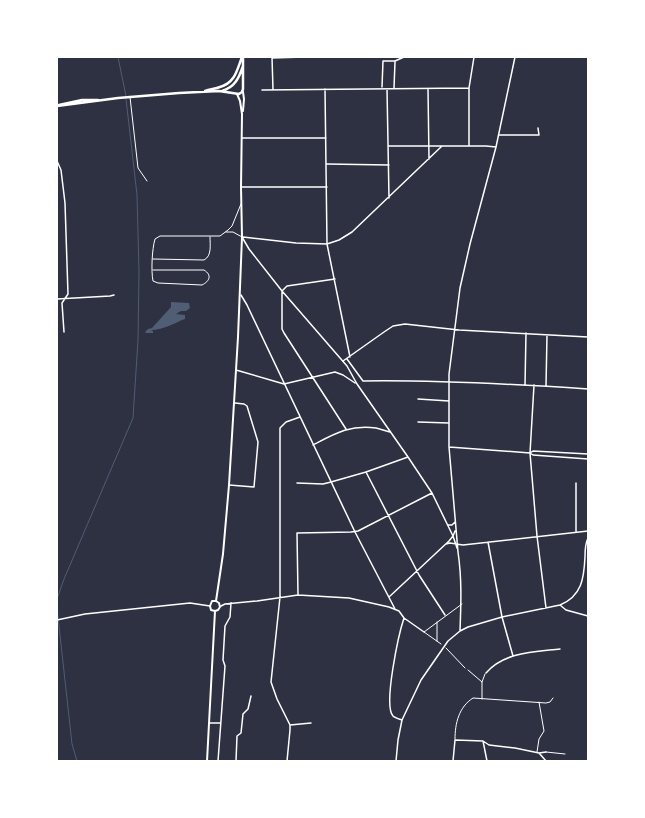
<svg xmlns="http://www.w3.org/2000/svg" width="645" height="818" viewBox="0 0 645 818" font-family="'DM Sans',sans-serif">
	<rect width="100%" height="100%" fill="#2d3142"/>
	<path fill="#4f5d75" d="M 171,302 L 189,303 L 190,308 L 186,311 L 181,311 L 176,314 L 185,315 L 185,319 C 174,323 164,330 151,330 L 153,331 L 153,333 L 146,333 L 145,332 L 148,329 L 152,328 L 171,307 Z"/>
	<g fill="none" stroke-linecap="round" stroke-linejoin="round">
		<path stroke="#4f5d75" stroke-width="1" d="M 118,57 L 126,96
			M 57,599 L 64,579 L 133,418 L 138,340 L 139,272 L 137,195 L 126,99
			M 57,608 L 72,744 L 77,761"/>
		<path stroke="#fff" stroke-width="1" d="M 130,97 L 138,168 L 147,181
			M 226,232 L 233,232 L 242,237
			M 153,259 L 204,260 C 212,256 210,245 210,237
			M 153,270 L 204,270 C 212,275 210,281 202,285 L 158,283 L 153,281 C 151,271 152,249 155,239 L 160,236 L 220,236 L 228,230 L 232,226 L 241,204
			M 537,752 L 539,739 L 544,731 L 539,702"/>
		<path stroke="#fff" stroke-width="1" d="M 437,641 L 437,622
			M 441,644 L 424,632 L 462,604
			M 446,648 L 465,668
			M 468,670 L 482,682 L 482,699
			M 482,682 L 485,674
			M 455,739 C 455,723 459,707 473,698 L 546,703 L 550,702 L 553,698
			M 546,752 L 565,754"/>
		<path stroke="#fff" stroke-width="1.5" d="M 272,57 L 273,90
			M 272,58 L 304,57
			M 382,87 L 383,61 L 395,61 L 404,57
			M 394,88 L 395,62
			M 325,89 L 327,244 L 350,357
			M 387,89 L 389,198
			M 428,89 L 429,159
			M 262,90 L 469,88
			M 499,135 L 539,135 L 538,128
			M 242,138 L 326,138
			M 388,146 L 442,146
			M 469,146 L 469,88 L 474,57
			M 57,161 L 61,170 L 65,203 L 68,294 L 62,303 L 64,332
			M 327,164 L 389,165
			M 241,187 L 327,187
			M 242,237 L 249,249 L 282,291 L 347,366 L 357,384 L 408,457 L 432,493 L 453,536 L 457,548
			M 243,237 L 296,243 L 327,244 L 339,240 L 352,232 L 442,146 L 486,146 L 496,147
			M 335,279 L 287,286 L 282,291 L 282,329 L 284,333 L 346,429
			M 241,295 L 247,305 L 355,532 L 395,609
			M 57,299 L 110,296 L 114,295
			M 347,359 L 363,381 C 438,380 513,384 588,389
			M 343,361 L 384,332 L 393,326 L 405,324 L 459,330 L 588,337
			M 236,370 L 284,384 L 335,372 L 343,375 L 355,383
			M 525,385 L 526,333
			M 534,385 L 530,453 L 537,536 L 546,608
			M 546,386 L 547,335
			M 418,399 L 449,401
			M 418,422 L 449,423
			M 313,445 C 334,434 351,424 376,428 C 380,429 386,431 390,432
			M 449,447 L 530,453 L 533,451 L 588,454
			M 530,453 L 533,455 L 588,459
			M 366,472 L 419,575 L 445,615
			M 297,483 L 323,484 L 331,482 L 366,472 L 408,457
			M 576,483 L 576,531
			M 229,485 L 254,487 L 258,442 L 247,406 L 244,404 L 235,403
			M 448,525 L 452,525 L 455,522
			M 488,542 L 502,617 L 513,656
			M 446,544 L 450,543 L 463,545 L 588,531
			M 458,552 L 449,447 L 449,374 L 460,288 L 470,244 L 496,147 L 515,57
			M 458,552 C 462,579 461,604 460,631
			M 298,595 L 297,533 L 351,532 L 358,531 L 432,493
			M 389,597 L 449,541 L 453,536 L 455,531
			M 560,605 L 566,610 L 588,616
			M 221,606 L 225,604 L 257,601 L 298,595 L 349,598 L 389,607 L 399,611 L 404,618 L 424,632
			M 57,620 L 85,614 L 190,603 L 210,606
			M 486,673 C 504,652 534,652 560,649
			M 402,720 C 399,719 395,718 393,716 C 383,705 399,633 404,618
			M 209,723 L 221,723
			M 290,725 L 311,723
			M 483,741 L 487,761
			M 539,753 L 546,761
			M 218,761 L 225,666 L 223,660 L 225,626 L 230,617 L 231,603
			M 236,761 L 237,736 L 241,733 L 243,714 L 248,709 L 251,696
			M 287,761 L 290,730 L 290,725 L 277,699 L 271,682 L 280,597 L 280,428 L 286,422 L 300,417
			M 396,761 L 398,740 L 402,720 L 421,680 L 448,641 L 460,631 L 468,627 L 502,617 L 560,605 C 582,596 584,578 585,557 C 585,550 585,544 588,538
			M 453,761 L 455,740 L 483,741 L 489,745 L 515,748 L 539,753 L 546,752"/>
		<path stroke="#fff" stroke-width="2" d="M 243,92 L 244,99 L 243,111
			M 216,601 L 223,554 L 229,485 L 238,337 L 242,237 L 241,187 L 242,114 L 240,101 L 237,94
			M 215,611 L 218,610 L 220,607 L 219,603 L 216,601
			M 215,611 L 211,610 L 210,606 L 212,601 L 216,601
			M 207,761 L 215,611"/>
		<path stroke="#fff" stroke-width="2.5" d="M 205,91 C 210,89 215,89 220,87 C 235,83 237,70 242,57
			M 222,91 C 235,87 239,78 243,66
			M 59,105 L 82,100 L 98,100
			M 57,106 L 118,98 L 179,93 L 219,91 L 239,94 L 242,92 L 243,89 L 243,57"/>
	</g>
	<rect width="645" height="818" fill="none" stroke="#ffffff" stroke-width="116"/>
</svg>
